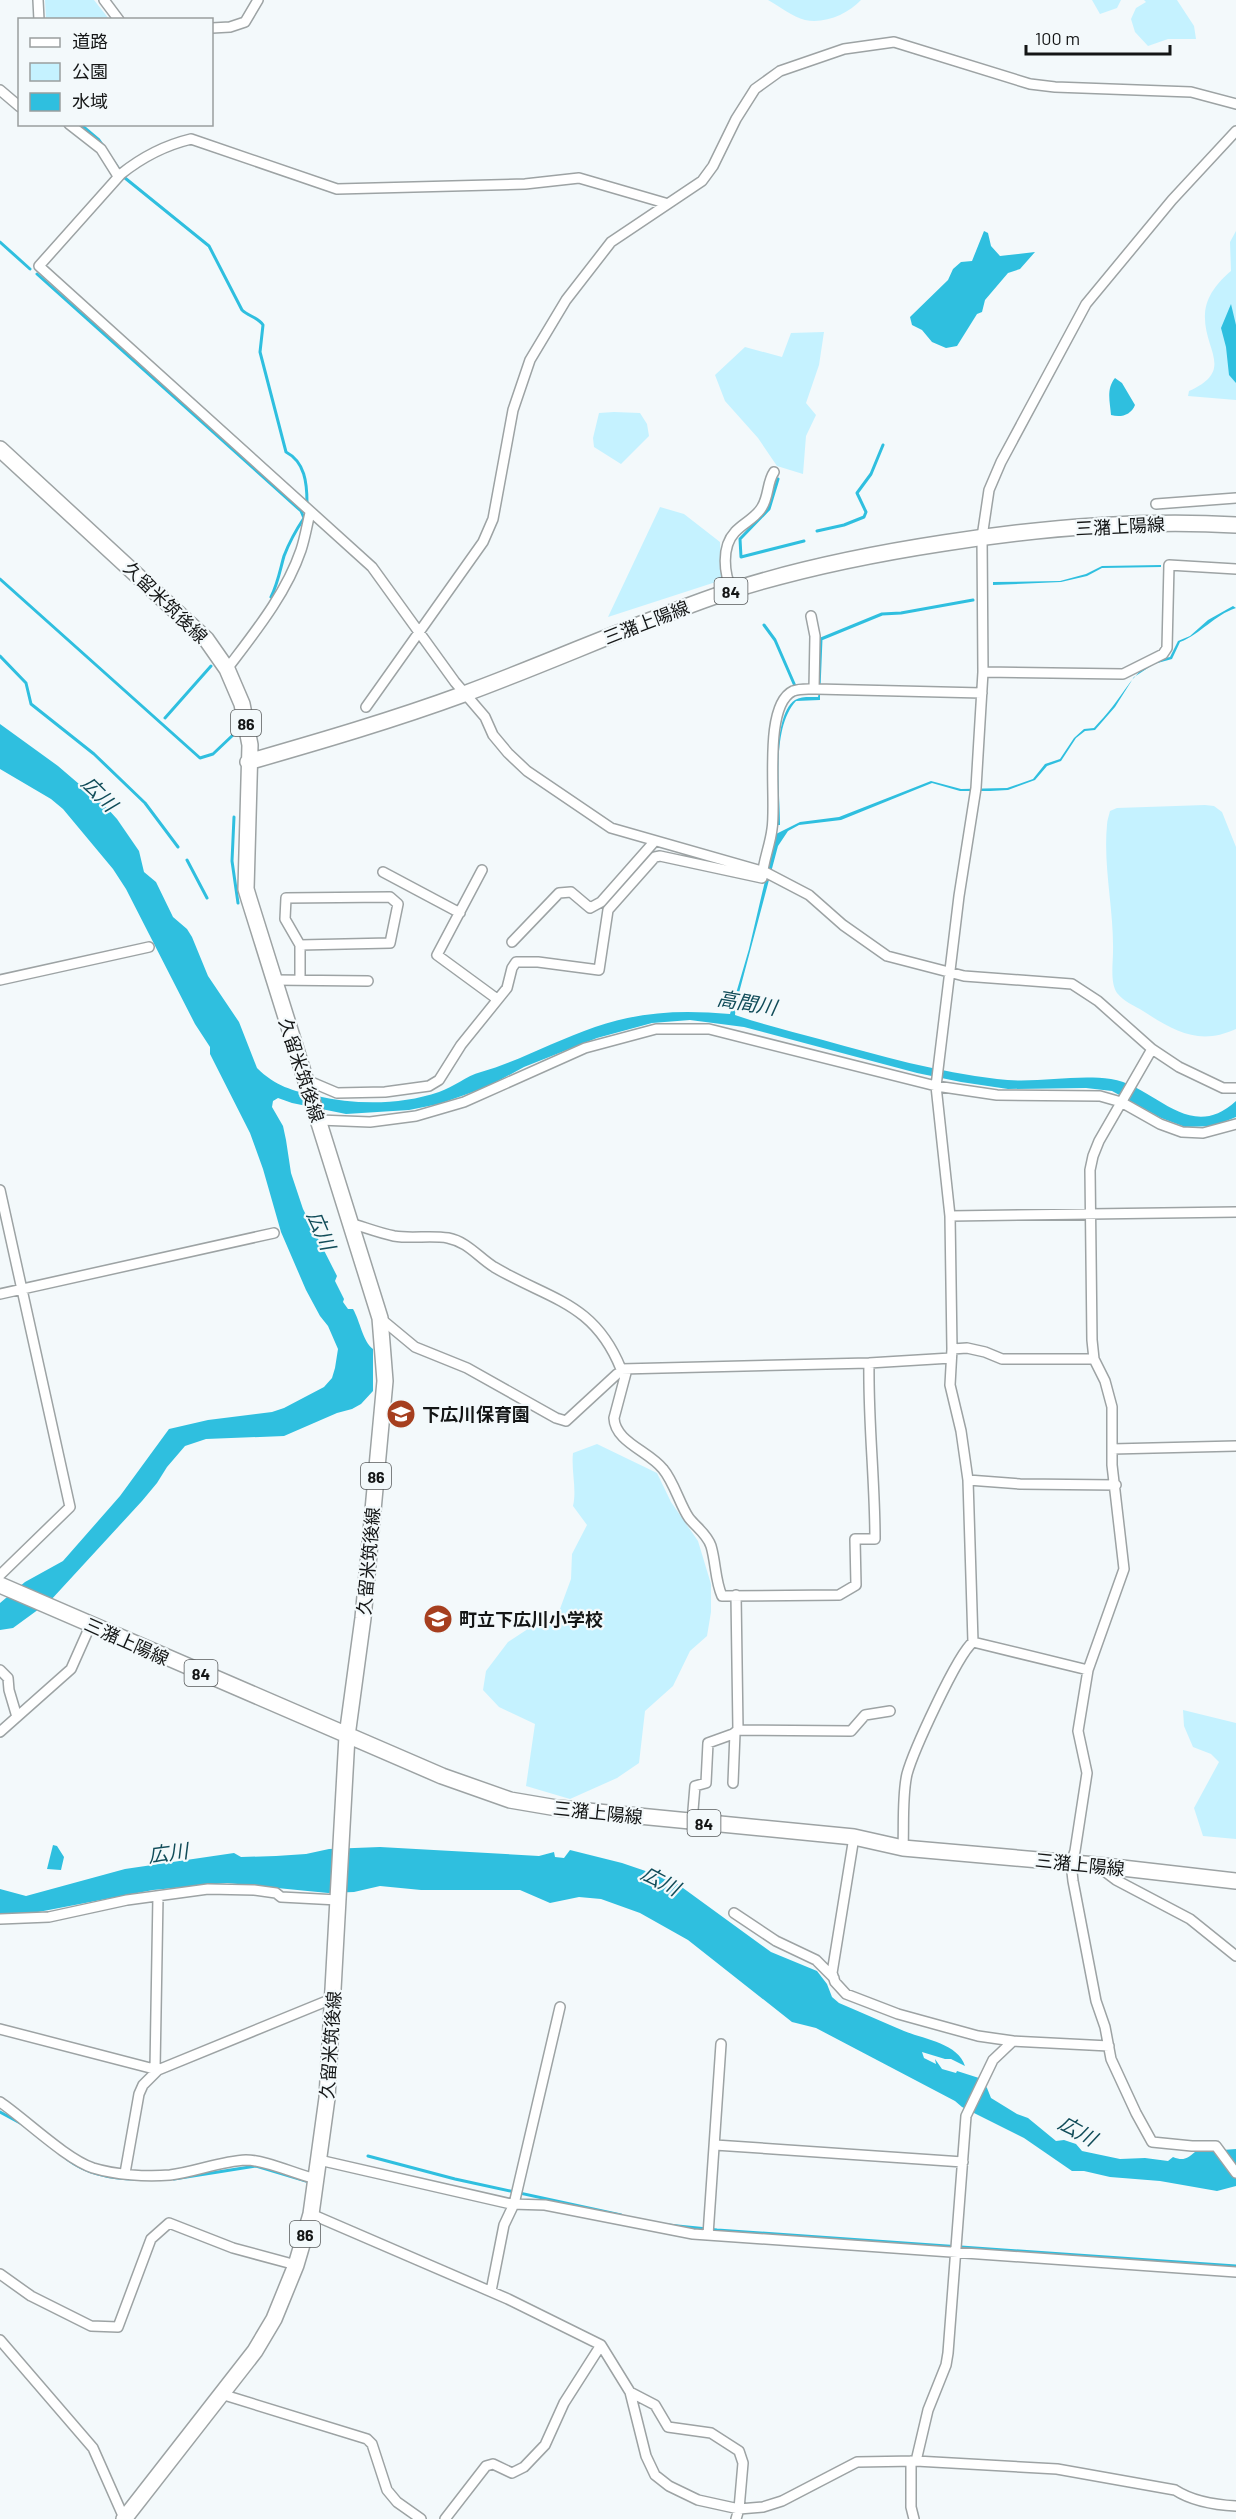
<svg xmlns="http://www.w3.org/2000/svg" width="1236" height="2519" viewBox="0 0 1236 2519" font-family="Barlow,'Noto Sans JP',sans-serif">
	<rect width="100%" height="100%" fill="#f3f9fb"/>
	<path fill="#c5f2ff" d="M 45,0 L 94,0 L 109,19 L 46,19 Z
		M 768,0 L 861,0 C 848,14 825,24 805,20 C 793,17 779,6 768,0 Z
		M 1092,0 L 1121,0 L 1117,8 L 1100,14 Z
		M 1144,0 L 1177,0 L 1194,26 L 1196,39 L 1168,39 L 1148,46 L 1135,32 L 1131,19 L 1136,8 L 1146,2 Z
		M 1236,231 L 1236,400 L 1188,396 L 1189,391 C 1236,370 1203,350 1205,314 C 1206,296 1218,282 1231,271 L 1230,242 Z
		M 824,332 L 819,365 L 806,403 L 816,415 L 806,436 L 803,474 L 777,466 L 758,438 L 725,401 L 715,375 L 745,347 L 782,357 L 791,333 Z
		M 614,412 L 640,413 L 647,424 L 649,436 L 621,464 L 594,447 L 593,438 L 599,413 Z
		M 660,507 L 684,514 L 720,542 L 722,580 L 608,617 Z
		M 1205,805 L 1214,806 L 1222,812 L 1236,847 L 1236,1029 C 1199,1046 1174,1031 1143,1011 C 1135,1006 1123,1001 1117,993 C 1110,982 1113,964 1113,952 C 1114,910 1103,867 1107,825 C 1107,820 1109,816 1110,811 L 1117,808 Z
		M 597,1444 L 657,1473 L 671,1502 L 698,1541 L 711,1584 L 711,1612 L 707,1636 L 690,1651 L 673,1686 L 645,1711 L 639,1763 L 617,1778 L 570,1799 L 526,1786 L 535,1724 L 499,1707 L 483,1690 L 486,1671 L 508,1642 L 537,1623 L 557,1617 L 571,1579 L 572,1554 L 587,1525 L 573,1506 C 577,1489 571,1471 573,1453 Z
		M 1183,1710 L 1236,1723 L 1236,1839 L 1203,1836 L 1194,1808 L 1219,1762 L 1211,1754 L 1193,1747 L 1184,1726 Z"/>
	<path fill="#2fbfdf" d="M 984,231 L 988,233 L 991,246 L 1000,256 L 1035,252 L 1020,269 L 1008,273 L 985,300 L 982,312 L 977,314 L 957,346 L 946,348 L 932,342 L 922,330 L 912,325 L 910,317 L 948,280 L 953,269 L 961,262 L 972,261 Z
		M 1231,304 L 1236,325 L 1236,383 L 1229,375 L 1226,347 L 1221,328 Z
		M 1115,378 L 1122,383 L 1135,405 C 1131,415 1121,418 1111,415 C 1110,402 1106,389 1115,378 Z
		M 1161,565 L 1161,567 L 1102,568 L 1087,576 L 1061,582 L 993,585 L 993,582 L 1060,581 L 1086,574 L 1102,566 Z
		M 1233,606 L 1236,608 C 1214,615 1201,634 1180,642 L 1172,659 L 1154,664 L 1134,677 L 1115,707 L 1095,730 L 1085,731 L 1076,738 L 1061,761 L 1047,766 L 1035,780 L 1008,790 L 990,791 L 960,791 L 932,783 L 841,820 L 799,825 L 788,831 L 778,846 L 736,1004 L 735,1015 C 764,1025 794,1032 823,1040 C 880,1056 938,1072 997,1079 C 1035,1084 1073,1074 1111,1079 C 1156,1086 1189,1144 1236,1101 L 1236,1117 L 1214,1126 L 1185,1127 L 1161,1118 L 1112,1091 L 1086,1088 L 1008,1089 L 961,1082 L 917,1073 L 744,1027 L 690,1020 L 652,1023 L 597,1038 L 524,1067 L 487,1087 L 439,1104 L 409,1110 L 346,1114 L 292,1103 L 278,1098 L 273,1101 L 272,1107 L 283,1126 L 286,1140 L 291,1173 L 303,1209 L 337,1276 L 335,1281 L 344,1299 L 343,1302 L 348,1309 L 353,1309 C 360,1321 363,1342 373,1349 L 373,1391 L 361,1404 L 352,1409 L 337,1413 L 284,1436 L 206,1439 L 185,1446 L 167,1467 L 157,1483 L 142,1501 L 50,1601 L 13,1628 L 0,1630 L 0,1603 L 25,1582 L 63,1561 L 120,1496 L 169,1429 L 208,1420 L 272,1412 L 284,1408 L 324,1387 L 332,1378 L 335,1368 L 338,1349 L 328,1326 L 320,1316 L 306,1290 L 281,1232 L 263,1169 L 250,1133 L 210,1054 L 210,1047 L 195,1024 L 126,889 L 113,869 L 63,809 L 51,799 L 0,769 L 0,724 L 58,766 L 107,808 L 117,819 L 139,851 L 144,872 L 156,882 L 173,917 L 187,929 L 192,937 L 208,976 L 239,1022 L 257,1068 C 275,1086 293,1091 317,1096 C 356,1105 401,1105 439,1092 C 454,1087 466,1076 481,1072 C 519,1061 557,1040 595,1027 C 642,1011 682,1010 730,1014 L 749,949 L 776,834 L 800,822 L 839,817 L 931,781 L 961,789 L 1007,788 L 1033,779 L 1045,764 L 1060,759 L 1074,738 L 1084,729 L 1094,728 C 1100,721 1107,714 1113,706 C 1131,683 1138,663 1170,657 L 1178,641 L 1190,636 L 1208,620 Z
		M 820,687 L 820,700 L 796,701 C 771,728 780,790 780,825 L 778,825 C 778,799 771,715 795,700 C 801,696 811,697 818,697 Z
		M 53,1845 L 57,1846 L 64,1857 L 61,1870 L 47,1869 Z
		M 380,1847 L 539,1856 L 554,1852 L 555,1857 L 564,1858 L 570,1850 L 622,1863 L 672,1880 L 771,1952 L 817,1971 L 827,1984 L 832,1997 L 839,2003 C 861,2012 882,2022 904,2031 C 923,2039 958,2043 965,2066 L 951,2059 L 945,2059 L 922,2052 L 924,2058 L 936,2064 L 935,2059 L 942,2069 L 956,2073 L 957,2071 L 979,2078 L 987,2088 L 991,2098 L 1017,2114 L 1028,2118 L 1056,2141 L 1064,2140 L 1076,2144 L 1082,2151 L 1120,2159 L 1145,2158 L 1168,2161 L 1173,2157 C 1183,2161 1187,2159 1195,2152 L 1236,2149 L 1236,2186 L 1217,2191 L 1160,2181 L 1110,2177 L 1084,2171 L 1072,2171 L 1024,2138 L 962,2107 L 955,2101 L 816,2028 L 792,2022 L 688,1940 L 640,1913 L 601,1899 L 579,1897 L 550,1903 L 520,1890 L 421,1890 L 380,1886 L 354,1892 L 328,1893 L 227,1883 L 153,1890 L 33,1913 L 0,1913 L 0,1889 L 26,1896 L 125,1869 L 234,1853 L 241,1857 L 276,1856 L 306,1854 L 329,1849 Z"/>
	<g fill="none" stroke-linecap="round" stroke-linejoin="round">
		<path stroke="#2fbfdf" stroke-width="3" d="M 80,124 L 99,140 L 125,178 L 209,246 L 242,310 C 248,316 259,318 263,325 L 260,352 L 286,452 C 305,462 307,483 307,503
			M 0,242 L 30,269
			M 37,274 L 301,511 L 304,518 C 296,530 289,543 284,556 C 280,570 278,583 271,597
			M 778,479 L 769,509 L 740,539 L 741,557 L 804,541
			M 817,531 L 844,525 L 864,517 L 866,512 L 857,493 L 871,474 L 883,445
			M 0,579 L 200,758 L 213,754 L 233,735 L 233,732
			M 764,625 L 775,640 L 795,686
			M 0,656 L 26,683 L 31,704 L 94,754 L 145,803 L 178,847
			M 819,688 L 821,639 L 882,614 L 901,613 L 973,600
			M 165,718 L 211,666
			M 234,817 L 232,861 L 238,903
			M 187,860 L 207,898
			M 0,2112 L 22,2124
			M 368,2156 L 455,2179 L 621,2215
			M 67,2159 C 88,2175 112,2179 137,2179
			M 174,2179 L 256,2166 L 306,2181
			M 668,2225 L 717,2230 L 1236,2266"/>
		<g stroke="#9da3a4" stroke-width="12">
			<path id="minor" d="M 38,0 L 39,20
				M 104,0 L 119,20
				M 212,28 L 230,27 L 245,22 L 258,0
				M 0,90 L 20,107
				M 69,124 L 101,149 L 118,176
				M 665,203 L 579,178 L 525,184 L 337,189 L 191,139 C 166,145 141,158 121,174 L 39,266 L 372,567 L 455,682 L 485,717 L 493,735 L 508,753 L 527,771 L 611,828 L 765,872 L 809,895 L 843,925 L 887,956 L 964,976 L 1072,984 L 1098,1001 L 1152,1049 L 1179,1067 L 1223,1088 L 1236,1088
				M 1156,504 L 1236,498
				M 732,590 C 724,574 721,547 735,532 C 743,523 756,518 762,507 C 769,496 767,482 774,472
				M 811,616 L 815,636 L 814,689
				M 227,669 C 255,632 286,594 301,550 C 305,538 307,525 310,513
				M 983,672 L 1123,674 L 1163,654 L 1167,648 L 1169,565 L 1236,569
				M 366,707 L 483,542 L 493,519 L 513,410 L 530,360 L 566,300 L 611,242 L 702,181 L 713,166 L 736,119 L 755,89 L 780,71 L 844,49 L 894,42 L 1030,84 L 1055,87 L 1191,92 L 1236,104
				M 482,870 L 437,955 L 497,999
				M 383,872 L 460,913
				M 512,942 L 559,893 L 571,892 L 590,908 L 601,902 L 654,842
				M 0,980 L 149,947
				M 274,980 L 368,981
				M 300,980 L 300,945 L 285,919 L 286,898 L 390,897 L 398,904 L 390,943 L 300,945
				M 1152,1049 L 1099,1141 L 1093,1156 L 1090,1170 L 1092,1340 L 1094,1359 L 1105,1381 L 1112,1407 L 1112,1465 L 1124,1569 L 1088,1670 L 1078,1731 L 1087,1773 L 1075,1851 L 1071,1863 L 1073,1881 L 1096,2001 L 1105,2027 L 1111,2059 L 1136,2113 L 1152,2142 L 1192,2146 L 1216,2146 L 1236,2173
				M 304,1079 L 337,1093 L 385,1092 L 429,1086 L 439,1080 L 461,1045 L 507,988 L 512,968 L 516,962 L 538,962 L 599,970 L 608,910 L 655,857 L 660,856 L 762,878 C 763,861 770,846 772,829 C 777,800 762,706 793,691 C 800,688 809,689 816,689 L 982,693
				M 319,1120 L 370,1122 L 416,1116 L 464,1102 L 585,1048 L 656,1029 L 709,1029 L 936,1086 L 997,1095 L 1100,1096 L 1121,1102 L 1160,1124 L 1182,1132 L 1203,1133 L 1236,1124
				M 0,1190 L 70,1507 L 0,1575
				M 950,1216 L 1236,1212
				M 350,1223 C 364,1227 379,1233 394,1236 C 412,1239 431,1235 448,1238 C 468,1242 478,1257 494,1267 C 550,1300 594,1302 621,1369 L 869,1363 L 951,1358
				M 0,1294 L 274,1233
				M 380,1318 L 415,1347 L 467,1368 L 556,1418 L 566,1421 L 617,1374
				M 952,1349 L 967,1348 L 985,1352 L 1002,1359 L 1094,1359
				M 627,1369 L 614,1418 C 615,1442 649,1451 663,1469 C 674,1482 680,1505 689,1518 C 696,1527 707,1534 711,1546 C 716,1563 715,1580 722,1596 L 839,1595 L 856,1585 L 855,1539 L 875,1539 C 875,1480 868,1422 869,1363
				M 1112,1449 L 1236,1446
				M 968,1480 L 1020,1484 L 1116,1485
				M 736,1595 L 738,1730
				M 973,1642 L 1088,1670
				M 0,1670 L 8,1678 L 9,1690 L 17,1717
				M 0,1732 L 71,1669 L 91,1624
				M 733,1783 L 735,1733
				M 692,1822 L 695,1786 L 706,1783 L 708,1743 L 733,1734 L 738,1730 L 851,1731 L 865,1715 L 890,1711
				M 854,1837 L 832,1973 L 835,1982 L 846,1994 L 898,2014 L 978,2036 L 1013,2041
				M 903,1848 C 904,1826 902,1795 907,1774 C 913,1752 957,1655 973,1642 L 968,1480 L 961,1431 L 950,1385 L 952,1349 L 950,1216 L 936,1086 L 959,896 L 976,788 L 983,672 L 982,537 L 989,490 L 1001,462 L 1086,304 L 1172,200 L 1236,131
				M 1100,1868 L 1116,1880 L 1190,1919 L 1236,1956
				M 734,1913 L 776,1941 L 816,1960 L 834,1978
				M 0,1919 L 49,1917 L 127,1900 L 208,1889 L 254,1890 L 276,1893 L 281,1897 L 338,1900
				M 0,2029 L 158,2070
				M 155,2069 L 158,1896
				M 0,2102 C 25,2119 66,2159 93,2168 C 116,2175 146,2177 170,2175 C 195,2172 221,2161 246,2160 C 266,2160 295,2174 316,2179
				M 715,2145 L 963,2162
				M 319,2160 L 511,2204 L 545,2205 L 693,2234 L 1236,2272
				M 125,2173 L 139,2094 L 143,2085 L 158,2070 L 334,1998
				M 311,2214 L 508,2299 L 601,2345 L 630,2392 L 646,2456 L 655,2475 L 669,2486 L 698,2500 L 739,2509 L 763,2507 L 782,2501 L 857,2462 L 916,2461 L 1057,2469 L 1175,2490 C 1192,2501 1216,2505 1236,2506
				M 708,2235 L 721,2044
				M 0,2274 L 31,2296 L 91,2326 L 118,2327 L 151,2239 L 169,2223 L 233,2248 L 296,2265
				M 491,2291 L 504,2225 L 514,2204 L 560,2007
				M 0,2340 L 93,2448 L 124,2518
				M 630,2392 L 655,2405 L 668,2427 L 711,2433 L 739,2451 L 743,2463 L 739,2509 L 736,2519
				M 221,2394 L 367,2439 L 372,2444 L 387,2490 L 397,2502 L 421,2519
				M 911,2461 L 911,2507 L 914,2519
				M 916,2461 L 928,2410 L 946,2365 L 948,2353 L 966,2116 L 993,2060 L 1013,2041 L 1109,2046
				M 445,2519 L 486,2466 L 493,2464 L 512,2473 L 524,2467 L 545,2445 L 564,2403 L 601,2345"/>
		</g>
		<g stroke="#9da3a4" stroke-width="18">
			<path id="primary" d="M 0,449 L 206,639 L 227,669 L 242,704 L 250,745 L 246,889 L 249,899 L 380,1318 L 385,1381 L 363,1618 L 347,1736 L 327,2098 L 311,2214 L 296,2265 L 274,2319 L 255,2351 L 124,2519
				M 248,762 C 321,741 393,720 464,694 C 554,661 642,620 733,590 C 802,568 872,554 944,543 C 1040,528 1138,519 1236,525
				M 0,1585 L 442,1776 L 510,1800 L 557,1808 L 854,1837 L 903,1848 L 1096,1865 L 1236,1881"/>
		</g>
		<use href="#minor" stroke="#fff" stroke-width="9"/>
		<use href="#primary" stroke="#fff" stroke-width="15"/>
	</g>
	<defs>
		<g id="school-disc" transform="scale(1.5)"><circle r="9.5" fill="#a63f1f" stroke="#f3f9fb"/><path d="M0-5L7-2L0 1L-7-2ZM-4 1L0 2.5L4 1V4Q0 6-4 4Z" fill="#fff"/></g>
	</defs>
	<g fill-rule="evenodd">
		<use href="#school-disc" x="401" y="1414"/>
		<use href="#school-disc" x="438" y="1619"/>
	</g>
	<g text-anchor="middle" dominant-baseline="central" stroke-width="4.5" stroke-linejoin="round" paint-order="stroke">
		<g fill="#f3f9fb" stroke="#575a5b" stroke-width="1.5">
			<rect x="714.5" y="578" width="33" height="26" rx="4.5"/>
			<rect x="231" y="710" width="30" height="26" rx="4.5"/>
			<rect x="361" y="1463" width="30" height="26" rx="4.5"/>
			<rect x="184.5" y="1660" width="33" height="26" rx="4.5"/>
			<rect x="687.5" y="1810" width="33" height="26" rx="4.5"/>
			<rect x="290" y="2221" width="30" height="26" rx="4.5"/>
		</g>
		<g font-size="16" font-weight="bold" fill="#141616">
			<text x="731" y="591">84</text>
			<text x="246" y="723">86</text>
			<text x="376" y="1476">86</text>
			<text x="201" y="1673">84</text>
			<text x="704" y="1823">84</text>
			<text x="305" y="2234">86</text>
		</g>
		<g font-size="18" fill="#141616" stroke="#f3f9fb">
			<text transform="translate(1120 526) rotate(-3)">三潴上陽線</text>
			<text transform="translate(166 602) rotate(44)">久留米筑後線</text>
			<text transform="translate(646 622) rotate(-21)">三潴上陽線</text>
			<text transform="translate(302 1070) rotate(72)">久留米筑後線</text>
			<text transform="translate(368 1561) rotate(-85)">久留米筑後線</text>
			<text transform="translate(127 1641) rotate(24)">三潴上陽線</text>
			<text transform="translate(598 1812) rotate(6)">三潴上陽線</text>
			<text transform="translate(1080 1864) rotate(6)">三潴上陽線</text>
			<text transform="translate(330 2045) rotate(-86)">久留米筑後線</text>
		</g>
		<g font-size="18" font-weight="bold" fill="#141616" stroke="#f3f9fb" text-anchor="start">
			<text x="422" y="1414">下広川保育園</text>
			<text x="459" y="1619">町立下広川小学校</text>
		</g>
		<g font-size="20" font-style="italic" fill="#114c59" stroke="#f3f9fb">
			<text transform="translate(100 793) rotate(45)">広川</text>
			<text transform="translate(747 1002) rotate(10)">高間川</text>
			<text transform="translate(322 1230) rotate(67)">広川</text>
			<text transform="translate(168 1852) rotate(-7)">広川</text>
			<text transform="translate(661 1880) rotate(28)">広川</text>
			<text transform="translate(1078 2130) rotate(29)">広川</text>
		</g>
	</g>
	<rect x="18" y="18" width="195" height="108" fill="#f3f9fb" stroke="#9a9e9f" stroke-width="1.5"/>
	<rect x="30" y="38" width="30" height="9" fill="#ffffff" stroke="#9a9e9f" stroke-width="1.5"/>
	<text x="72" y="48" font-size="18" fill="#141616">道路</text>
	<rect x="30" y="63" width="30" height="18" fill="#c5f2ff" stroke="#9a9e9f" stroke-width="1.5"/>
	<text x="72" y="78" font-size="18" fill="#141616">公園</text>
	<rect x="30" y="93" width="30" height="18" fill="#2fbfdf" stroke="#9a9e9f" stroke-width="1.5"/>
	<text x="72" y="108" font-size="18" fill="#141616">水域</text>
	<path d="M1026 45v9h144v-9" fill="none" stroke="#141616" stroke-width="3"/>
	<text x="1035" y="45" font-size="18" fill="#141616" stroke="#f3f9fb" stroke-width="4.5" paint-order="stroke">100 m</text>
</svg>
